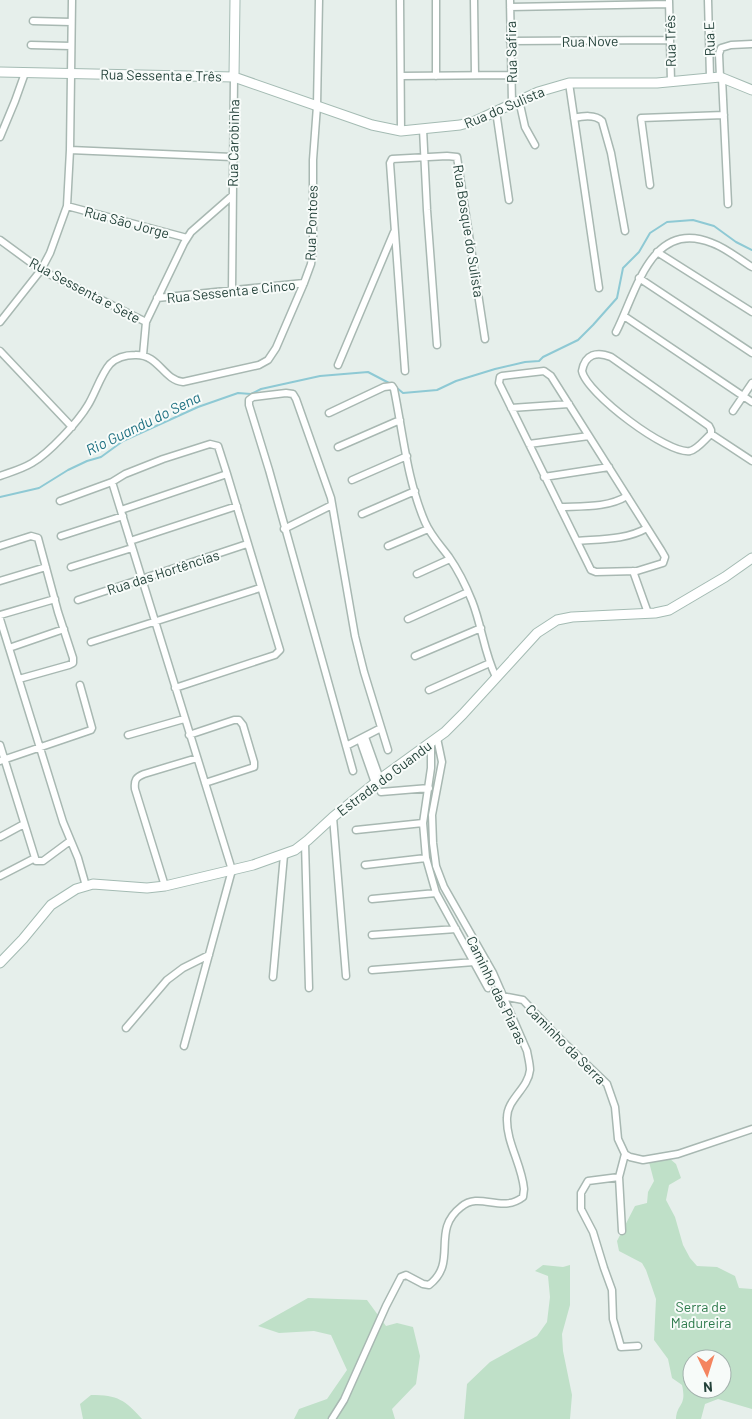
<svg xmlns="http://www.w3.org/2000/svg" width="752" height="1419" viewBox="0 0 752 1419" font-family="Barlow,sans-serif">
	<rect width="100%" height="100%" fill="#e6efeb"/>
	<path fill="#bfe0c8" fill-rule="evenodd" d="M 669,1158 L 676,1164 L 681,1178 L 669,1185 L 666,1200 L 675,1217 L 683,1245 L 690,1258 L 697,1266 L 717,1267 L 735,1276 L 739,1288 L 752,1289 L 752,1409 L 718,1399 L 705,1404 L 701,1419 L 676,1419 C 677,1403 687,1407 682,1385 L 672,1378 L 668,1359 L 654,1340 L 656,1299 L 646,1270 L 642,1263 L 619,1251 L 617,1241 L 635,1206 L 647,1203 L 648,1192 L 654,1181 L 649,1162 ZM 692,1359 L 722,1359 L 722,1389 L 692,1389 Z
		M 543,1265 L 563,1267 L 570,1265 L 570,1305 L 562,1334 L 563,1351 L 572,1395 L 570,1419 L 464,1419 L 467,1384 L 490,1362 L 537,1336 L 547,1322 L 550,1297 L 548,1276 L 535,1271 Z
		M 308,1298 L 367,1300 L 386,1326 L 397,1323 L 413,1327 L 420,1356 L 416,1384 L 392,1409 L 395,1419 L 294,1419 L 299,1409 L 327,1399 L 347,1370 L 331,1335 L 314,1331 L 279,1333 L 258,1326 Z
		M 91,1395 C 118,1395 125,1400 142,1419 L 83,1419 L 80,1404 Z"/>
	<g fill="none" stroke-linecap="round" stroke-linejoin="round">
		<path stroke="#8ec9d4" stroke-width="2" d="M 397,388 L 403,393 L 437,390 L 456,381 L 495,369 L 525,362 L 539,361 L 543,357 L 578,340 L 593,325 L 617,298 L 623,268 L 639,252 L 650,233 L 667,222 L 693,220 L 714,226 L 736,242 L 752,250
			M 0,497 L 39,488 L 68,470 L 87,461 L 101,457 L 123,441 L 198,407 L 238,393 L 251,394 L 261,389 L 320,376 L 368,372 L 391,384"/>
		<g stroke="#a8b8b2" stroke-width="9">
			<path id="street" d="M 400,0 L 401,131
				M 474,0 L 475,75
				M 510,0 L 512,103
				M 708,0 L 710,77
				M 669,1 L 671,82
				M 510,7 L 669,4
				M 33,21 L 71,22
				M 510,41 L 670,40
				M 31,45 L 71,46
				M 401,76 L 511,75
				M 436,76 L 436,0
				M 720,77 L 719,54 L 721,48 L 731,45 L 752,44
				M 722,78 L 728,204
				M 569,83 L 599,288
				M 519,100 L 525,127 L 535,145
				M 496,111 L 509,200
				M 574,118 C 583,116 595,114 602,121 L 611,153 L 625,231
				M 423,129 L 427,210 L 437,345
				M 0,137 L 15,101 L 25,73
				M 70,150 L 232,157
				M 650,185 L 641,118 L 724,115
				M 67,206 L 187,238
				M 0,240 L 41,270 L 146,322
				M 657,252 L 752,312
				M 639,278 L 752,353
				M 232,291 L 234,77
				M 157,298 L 304,283
				M 624,316 L 752,402
				M 0,322 L 41,270 L 50,253 L 67,206 L 70,150 L 72,0
				M 616,332 C 636,293 651,218 712,243 C 726,248 739,259 752,267
				M 0,351 L 72,427
				M 143,355 L 146,322 L 184,243 L 191,232 L 232,196
				M 338,365 L 394,232
				M 405,371 L 390,163 L 392,159 L 447,156 L 457,157 L 485,339
				M 544,371 L 551,376 L 661,550 L 665,557 L 663,563 L 637,571 L 596,572 L 591,570 L 499,383 L 500,377 L 502,376 Z
				M 511,408 L 569,404
				M 733,411 L 752,383
				M 329,413 L 384,387 L 392,386 L 394,389 C 403,433 407,480 425,522 C 431,536 441,546 449,557 C 458,570 466,586 472,601 C 482,626 484,653 496,677
				M 711,434 C 705,439 698,449 690,451 C 668,455 586,393 582,371 C 585,354 597,351 611,357 L 709,426 L 711,430 L 711,434 L 752,461
				M 529,444 L 589,436
				M 338,447 L 400,420
				M 0,476 C 11,472 22,469 32,463 C 49,453 78,422 88,405 C 95,394 101,374 110,364 C 116,358 126,355 135,355 C 159,354 163,380 183,382 L 259,365 L 268,360 L 276,348 L 304,283 L 311,264 L 313,249 L 313,160 L 317,106 L 319,0
				M 544,477 L 609,467
				M 352,480 L 407,456
				M 112,482 L 232,870 L 184,1046
				M 60,501 L 112,482 L 125,474 L 163,459 L 210,444 L 218,446 L 227,474 L 280,650 L 275,655 L 175,688
				M 560,507 C 581,506 608,508 627,496
				M 121,510 L 227,474
				M 362,514 L 415,491
				M 284,529 L 332,505
				M 61,536 L 123,516
				M 130,541 L 237,506
				M 577,541 C 601,539 626,540 647,528
				M 0,546 L 31,536 L 38,538 L 58,612 L 73,658 L 73,663 L 69,665 L 19,679
				M 388,546 L 428,529
				M 71,567 L 132,548
				M 633,571 L 648,613
				M 417,574 L 450,559
				M 0,581 L 46,567
				M 78,600 L 247,544
				M 0,615 L 55,599
				M 0,619 L 63,822 L 78,858 L 86,886
				M 408,619 L 468,592
				M 91,642 L 260,588
				M 9,648 L 64,629
				M 415,656 L 481,628
				M 429,690 L 490,663
				M 128,735 L 184,719
				M 189,735 L 234,720 L 239,720 L 243,725 L 254,762 L 254,767 L 205,783
				M 365,737 L 380,779
				M 360,740 L 375,783
				M 431,742 L 431,768 L 423,823 L 426,858 L 436,893 L 488,988
				M 0,745 L 36,861 L 43,861 L 70,841
				M 346,746 L 381,728
				M 0,761 L 91,730 L 92,728 L 80,685
				M 353,771 L 269,470 L 249,405 L 249,400 L 253,397 L 286,393 L 293,394 L 296,399 L 331,498 L 355,636 L 364,672 L 388,750
				M 381,792 L 429,788
				M 333,817 L 346,976
				M 356,830 L 423,823
				M 0,837 L 24,824
				M 305,843 L 309,988
				M 365,865 L 426,858
				M 0,876 L 35,858
				M 165,886 L 135,789 C 134,780 136,777 144,774 L 197,758
				M 372,899 L 436,893
				M 372,935 L 456,929
				M 372,970 L 474,962
				M 273,977 L 284,855
				M 502,996 L 523,1000 L 555,1034 L 607,1084 L 615,1107 L 618,1139 L 625,1154 L 630,1157 L 643,1160 L 678,1154 L 752,1129
				M 126,1028 L 167,980 L 183,968 L 209,955
				M 625,1154 L 619,1177 L 588,1181 L 581,1193 L 581,1209 L 593,1232 L 604,1268 L 612,1290 L 613,1319 L 621,1347 L 638,1346
				M 619,1177 L 622,1231
				M 332,1419 L 344,1400 L 386,1306 L 401,1277 L 406,1275 L 423,1284 L 429,1285 C 459,1262 430,1231 461,1207 C 480,1191 501,1214 523,1197 L 524,1189 C 522,1165 506,1142 507,1118 C 507,1099 528,1089 530,1070 C 530,1064 528,1057 527,1051 L 493,973 L 444,887 L 436,866 L 433,843 L 432,815 L 442,762 L 437,738"/>
		</g>
		<g stroke="#a4bbb3" stroke-width="11">
			<path id="secondary" d="M 0,72 L 234,77 L 372,125 L 401,131 L 460,125 L 475,121 L 538,92 L 569,83 L 657,83 L 720,77 L 752,90
				M 234,77 L 235,0
				M 0,963 L 23,939 L 51,905 L 76,889 L 93,884 L 147,888 L 165,886 L 253,865 L 295,850 L 308,840 L 333,817 L 380,779 L 445,732 L 463,714 L 537,633 L 557,620 L 572,617 L 655,613 L 669,610 L 725,577 L 752,558"/>
		</g>
		<use href="#street" stroke="#fff" stroke-width="6"/>
		<use href="#secondary" stroke="#fff" stroke-width="9"/>
	</g>
	<g text-anchor="middle" dominant-baseline="central" stroke-width="4" stroke-linejoin="round" paint-order="stroke">
		<g font-size="14" fill="#24423a" stroke="#f7fbf9">
			<text transform="translate(709 39) rotate(-92)">Rua E</text>
			<text transform="translate(590 41) rotate(-1)">Rua Nove</text>
			<text transform="translate(670 41) rotate(-91)">Rua Três</text>
			<text transform="translate(511 52) rotate(-91)">Rua Safira</text>
			<text transform="translate(161 75) rotate(1)">Rua Sessenta e Três</text>
			<text transform="translate(504 107) rotate(-23)">Rua do Sulista</text>
			<text transform="translate(233 143) rotate(-89)">Rua Carobinha</text>
			<text transform="translate(127 222) rotate(15)">Rua São Jorge</text>
			<text transform="translate(311 223) rotate(-88)">Rua Pontoes</text>
			<text transform="translate(469 231) rotate(81)">Rua Bosque do Sulista</text>
			<text transform="translate(85 290) rotate(28)">Rua Sessenta e Sete</text>
			<text transform="translate(231 291) rotate(-6)">Rua Sessenta e Cinco</text>
			<text transform="translate(163 572) rotate(-18)">Rua das Hortências</text>
			<text transform="translate(384 778) rotate(-37)">Estrada do Guandu</text>
			<text transform="translate(497 990) rotate(64)">Caminho das Piaras</text>
			<text transform="translate(566 1044) rotate(45)">Caminho da Serra</text>
		</g>
		<g font-size="14" fill="#2d7a4b" stroke="#f7fbf9">
			<text x="701" y="1306">Serra de<tspan x="701" dy="16">Madureira</tspan></text>
		</g>
		<g font-size="15" font-style="italic" fill="#1c6f80" stroke="#f7fbf9">
			<text transform="translate(143 423) rotate(-26)">Rio Guandu do Sena</text>
		</g>
	</g>
	<g transform="translate(707 1374) rotate(176)"><circle r="24" fill="#f7fbf9" stroke="#a3b1ad"/>
	<path d="M0-4L9 19L0 12L-9 19Z" fill="#f4845f"/>
	<text y="-8" font-size="14" font-weight="bold" text-anchor="middle" fill="#24423a">N</text>
	</g>
</svg>
